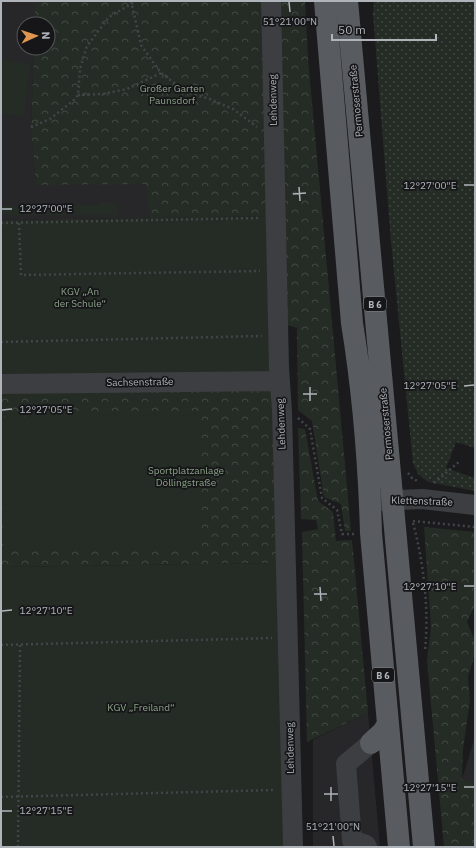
<svg xmlns="http://www.w3.org/2000/svg" width="476" height="848" viewBox="0 0 476 848" font-family="'IBM Plex Sans',sans-serif">
	<defs>
		<pattern id="grass-dots" width="8" height="8" patternUnits="userSpaceOnUse"><rect width="8" height="8" fill="#252c25"/><path d="M2 2h.1M6 6h.1" fill="none" stroke="#424843" stroke-width="1.8" stroke-linecap="round"/></pattern>
		<pattern id="forest-crowns" width="20" height="18" patternUnits="userSpaceOnUse"><rect width="20" height="18" fill="#252c25"/><path d="M2 6a3 3 0 1 1 6 0M12 15a3 3 0 1 1 6 0" fill="none" stroke="#424843"/></pattern>
	</defs>
	<rect width="100%" height="100%" fill="#1b1b1d"/>
	<path fill="#272729" d="M 1,1 L 35,1 L 35,24 L 24,24 L 24,48 L 34,48 L 31,126 L 36,184 L 147,184 L 150,218 L 1,220 Z
		M 368,713 L 380,847 L 313,847 L 313,740 Z
		M 475,737 L 475,783 L 462,779 Z"/>
	<path fill="url(#grass-dots)" d="M 374,1 L 475,1 L 475,448 L 456,442 L 446,468 L 475,478 L 475,491 L 429,482 L 443,470 L 428,482 L 418,474 L 413,463 L 391,241 L 373,14 Z"/>
	<path fill="url(#forest-crowns)" d="M 35,1 L 264,1 L 268,216 L 150,218 L 146,184 L 36,185 L 31,127 L 34,48 L 48,48 L 48,24 L 35,24 Z
		M 277,1 L 305,1 L 308,58 L 351,531 L 345,531 L 341,504 L 324,497 L 312,421 L 298,410 L 297,328 L 287,325 Z
		M 271,386 L 277,563 L 1,567 L 1,392 Z
		M 298,428 L 305,429 L 318,501 L 333,512 L 336,541 L 352,540 L 368,713 L 307,742 L 302,532 L 318,529 L 316,520 L 301,519 Z
		M 424,527 L 475,532 L 475,605 L 467,622 L 475,641 L 475,653 L 468,677 L 470,700 L 463,749 L 462,779 L 475,783 L 475,847 L 444,847 L 427,660 L 431,627 Z"/>
	<path fill="#252c25" d="M 1,60 L 30,63 L 24,116 L 1,114 Z
		M 117,202 L 117,215 L 1,215 L 1,206 L 100,205 L 100,203 Z
		M 268,216 L 273,372 L 1,377 L 1,220 Z
		M 201,415 L 202,547 L 3,550 L 1,417 Z
		M 277,563 L 286,847 L 1,847 L 1,567 Z"/>
	<g fill="none" stroke-linecap="round" stroke-linejoin="round">
		<path stroke="#424548" stroke-width="2.5" stroke-dasharray="2 3" stroke-linecap="butt" d="M 131,1 L 141,45 L 161,73 L 186,92 L 210,99 L 233,109 L 257,127
			M 78,95 L 103,94 L 127,89 L 161,73
			M 31,127 L 50,119 L 74,100 L 78,95 L 80,69 L 87,46 L 109,17 L 133,3
			M 1,223 L 260,218
			M 19,223 L 21,275 L 260,271
			M 1,342 L 262,336
			M 298,418 L 310,429 L 322,498 L 337,510 L 342,534 L 355,534
			M 408,473 L 412,478 L 419,482
			M 434,483 L 460,461
			M 413,521 L 475,527
			M 413,523 C 424,564 429,609 425,651
			M 1,645 L 272,638
			M 1,797 L 275,790
			M 18,847 L 20,645"/>
		<path stroke="#3c3e41" stroke-width="20" d="M 271,1 L 279,368 L 282,412 L 293,847
			M 1,384 L 279,381
			M 376,501 L 422,499 L 475,505
			M 367,847 L 366,845 L 352,840 L 346,764 L 371,743"/>
		<path stroke="#585b60" stroke-width="22" d="M 325,1 L 352,323 C 363,391 369,463 371,533 L 399,847
			M 347,1 L 424,847
			M 371,743 L 383,732 L 388,724"/>
	</g>
	<path fill="none" stroke="#afb4ba" stroke-width="1.5" d="M 289,2 L 290,12M 464,185 L 474,185M 299,187 L 300,201M 293,194 L 306,193M 2,209 L 12,209M 464,386 L 474,385M 310,387 L 310,401M 303,394 L 317,394M 2,410 L 12,409M 464,586 L 474,586M 320,587 L 321,601M 314,594 L 327,594M 2,611 L 12,610M 331,787 L 331,801M 464,787 L 474,787M 324,794 L 338,794M 2,811 L 12,811M 333,836 L 334,846"/>
	<g text-anchor="middle" dominant-baseline="central" stroke-width="3.5" stroke-linejoin="round" paint-order="stroke">
		<g fill="#161618" stroke="#818589" stroke-width="1">
			<rect x="364" y="297" width="22" height="14" rx="3"/>
			<rect x="372" y="668" width="22" height="14" rx="3"/>
		</g>
		<g font-size="9" font-weight="bold" fill="#afb4ba">
			<text x="375" y="304">B 6</text>
			<text x="383" y="675">B 6</text>
		</g>
		<g font-size="10" fill="#8ba388" stroke="#161618">
			<text x="172" y="88">Großer Garten<tspan x="172" dy="12">Paunsdorf</tspan></text>
			<text x="80" y="291">KGV „An<tspan x="80" dy="12">der Schule“</tspan></text>
			<text x="186" y="470">Sportplatzanlage<tspan x="186" dy="12">Döllingstraße</tspan></text>
			<text x="141" y="707">KGV „Freiland“</text>
		</g>
		<g font-size="10" fill="#afb4ba" stroke="#161618">
			<text transform="translate(273 100) rotate(-91)">Lehdenweg</text>
			<text transform="translate(356 101) rotate(-95)">Permoserstraße</text>
			<text transform="translate(140 382) rotate(-1)">Sachsenstraße</text>
			<text transform="translate(281 424) rotate(-92)">Lehdenweg</text>
			<text transform="translate(386 424) rotate(-95)">Permoserstraße</text>
			<text transform="translate(422 501) rotate(2)">Klettenstraße</text>
			<text transform="translate(290 748) rotate(-91)">Lehdenweg</text>
		</g>
	</g>
	<g font-size="10" text-anchor="middle" fill="#afb4ba" stroke="#161618" stroke-width="3.5" stroke-linejoin="round" paint-order="stroke">
		<text x="290" y="25">51°21'00"N</text>
		<text x="430" y="189">12°27'00"E</text>
		<text x="46" y="212">12°27'00"E</text>
		<text x="430" y="389">12°27'05"E</text>
		<text x="46" y="413">12°27'05"E</text>
		<text x="430" y="590">12°27'10"E</text>
		<text x="46" y="614">12°27'10"E</text>
		<text x="430" y="791">12°27'15"E</text>
		<text x="46" y="814">12°27'15"E</text>
		<text x="333" y="830">51°21'00"N</text>
	</g>
	<rect width="476" height="848" fill="none" stroke="#afb4ba" stroke-width="4"/>
	<g transform="translate(36 36) rotate(87)"><circle r="19" fill="#161618" stroke="#535559"/>
	<path d="M0-3L7 15L0 10L-7 15Z" fill="#df9750"/>
	<text y="-6" font-size="11" font-weight="bold" text-anchor="middle" fill="#afb4ba">N</text>
	</g>
	<path d="M332 34v6h104v-6" fill="none" stroke="#afb4ba" stroke-width="2"/>
	<text x="338" y="34" font-size="12" fill="#afb4ba" stroke="#161618" stroke-width="3" paint-order="stroke">50 m</text>
</svg>
